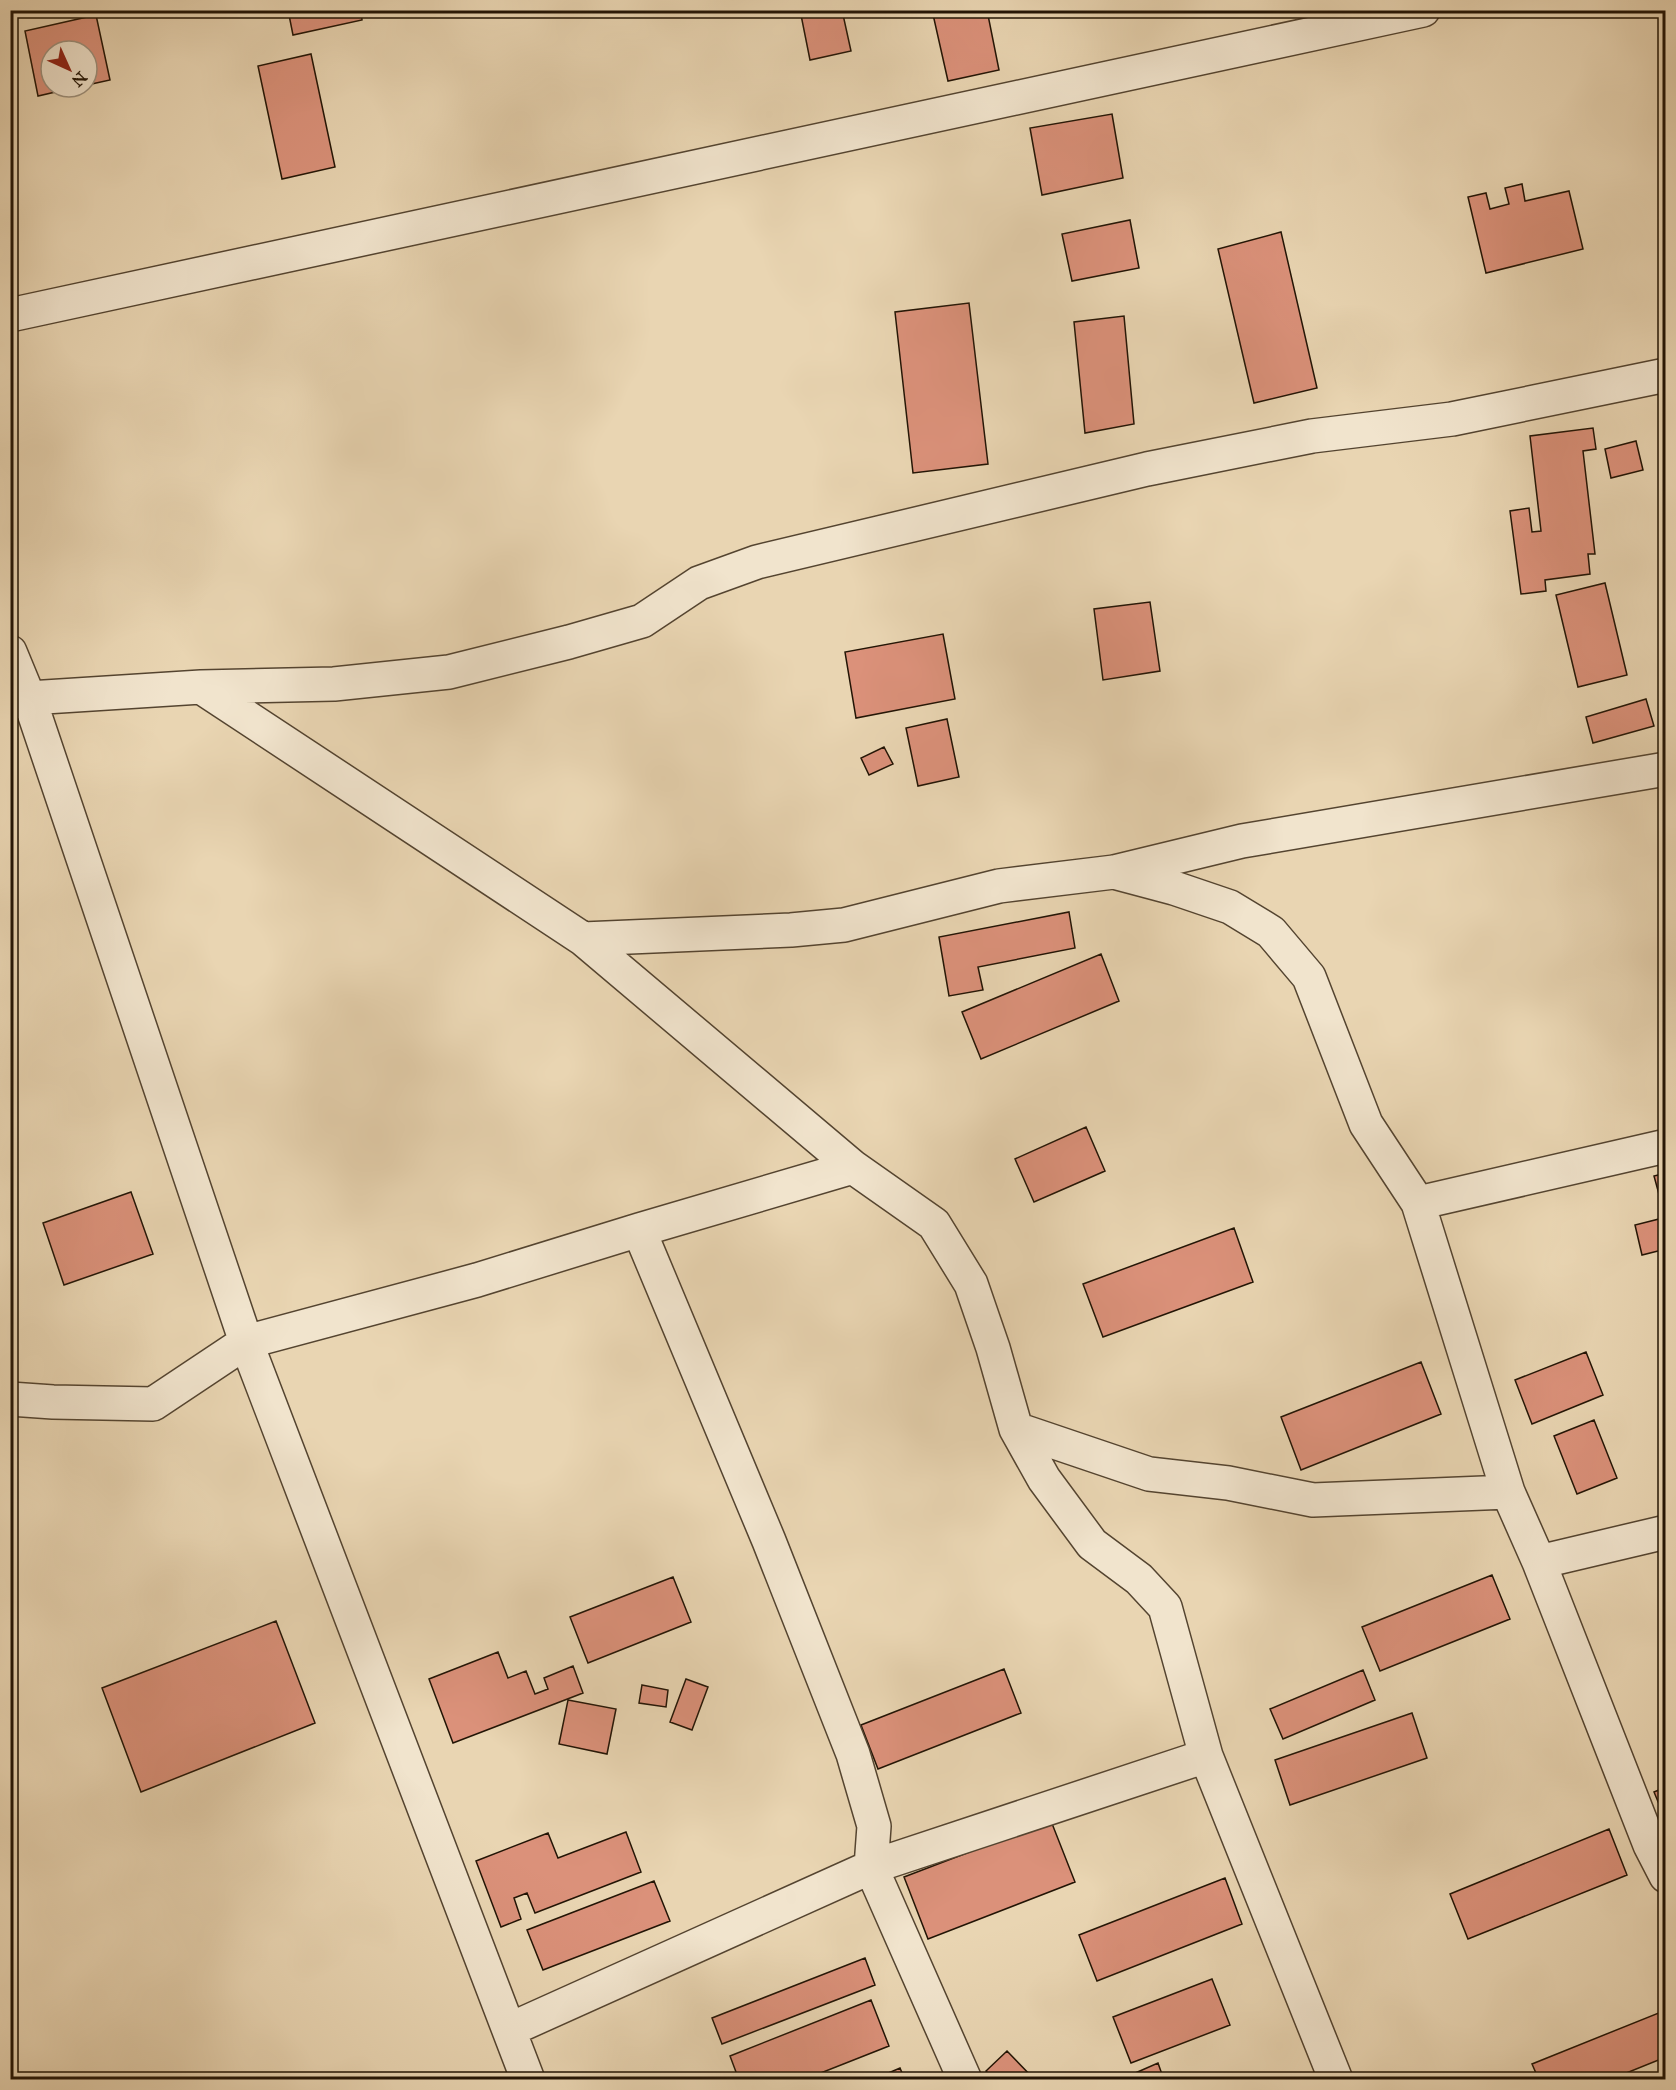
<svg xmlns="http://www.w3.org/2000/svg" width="1676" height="2090" viewBox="0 0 1676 2090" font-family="'IM FELL Great Primer',serif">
	<rect width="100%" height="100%" fill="#e9d5b2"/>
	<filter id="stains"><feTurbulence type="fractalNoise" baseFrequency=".00333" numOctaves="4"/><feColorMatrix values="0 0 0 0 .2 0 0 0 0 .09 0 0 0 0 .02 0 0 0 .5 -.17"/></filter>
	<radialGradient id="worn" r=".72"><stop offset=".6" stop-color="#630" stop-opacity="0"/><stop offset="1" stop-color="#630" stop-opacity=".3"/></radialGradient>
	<path fill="#db917a" stroke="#221405" stroke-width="1.5" d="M 288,10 L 361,10 L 362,20 L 293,35 Z
		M 800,10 L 842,10 L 851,51 L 810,60 Z
		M 932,10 L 987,10 L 999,70 L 948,81 Z
		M 96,15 L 110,80 L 87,85 L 87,51 L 51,51 L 51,87 L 77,87 L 38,96 L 25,31 Z
		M 311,54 L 335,167 L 282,179 L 258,66 Z
		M 1112,114 L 1123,178 L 1042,195 L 1030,128 Z
		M 1522,184 L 1525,201 L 1569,191 L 1583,249 L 1486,273 L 1468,197 L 1486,193 L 1490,209 L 1509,204 L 1505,188 Z
		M 1130,220 L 1139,268 L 1072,281 L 1062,234 Z
		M 1281,232 L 1317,388 L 1254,403 L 1218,249 Z
		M 969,303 L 988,464 L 913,473 L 895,312 Z
		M 1124,316 L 1134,424 L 1085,433 L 1074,322 Z
		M 1593,428 L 1596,449 L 1583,451 L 1595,554 L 1588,554 L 1590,574 L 1545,580 L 1546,591 L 1521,594 L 1510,511 L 1529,508 L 1532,532 L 1541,531 L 1530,436 Z
		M 1636,441 L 1643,470 L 1611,478 L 1605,449 Z
		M 1605,583 L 1627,675 L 1578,687 L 1556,595 Z
		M 1150,602 L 1160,671 L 1103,680 L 1094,609 Z
		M 943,634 L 955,699 L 856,718 L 845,652 Z
		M 1646,699 L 1654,726 L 1593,743 L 1586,717 Z
		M 947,719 L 959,777 L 918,786 L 906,728 Z
		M 884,747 L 893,764 L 869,775 L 861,758 Z
		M 1069,912 L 1075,948 L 978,967 L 983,990 L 949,996 L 939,937 Z
		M 1101,954 L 1119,1001 L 981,1059 L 962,1012 Z
		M 1086,1127 L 1105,1171 L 1034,1202 L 1015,1159 Z
		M 1666,1173 L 1666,1220 L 1654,1176 Z
		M 131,1192 L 153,1254 L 64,1285 L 43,1223 Z
		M 1659,1219 L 1666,1249 L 1642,1255 L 1635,1225 Z
		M 1234,1228 L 1253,1282 L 1103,1337 L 1083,1284 Z
		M 1586,1352 L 1603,1395 L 1532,1424 L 1515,1380 Z
		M 1421,1362 L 1441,1414 L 1301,1470 L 1281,1417 Z
		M 1594,1420 L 1617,1478 L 1577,1494 L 1554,1436 Z
		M 1492,1575 L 1510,1619 L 1380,1671 L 1362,1627 Z
		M 673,1577 L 691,1622 L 588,1663 L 570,1617 Z
		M 276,1621 L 315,1723 L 141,1792 L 102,1688 Z
		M 498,1652 L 508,1678 L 526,1671 L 535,1694 L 548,1689 L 544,1678 L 573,1666 L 583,1693 L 453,1743 L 429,1679 Z
		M 1004,1669 L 1021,1713 L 878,1769 L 861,1725 Z
		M 1363,1670 L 1375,1700 L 1283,1739 L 1270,1709 Z
		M 686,1679 L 708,1687 L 692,1730 L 670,1722 Z
		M 642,1685 L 668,1690 L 666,1707 L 639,1703 Z
		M 568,1700 L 616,1709 L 607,1754 L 559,1744 Z
		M 1412,1713 L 1427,1758 L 1290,1805 L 1275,1760 Z
		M 1666,1787 L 1666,1821 L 1654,1792 Z
		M 1051,1821 L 1075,1882 L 928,1939 L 904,1877 Z
		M 1609,1829 L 1627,1875 L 1468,1939 L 1450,1894 Z
		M 626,1832 L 641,1872 L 535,1913 L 527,1893 L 514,1898 L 521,1919 L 501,1927 L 476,1861 L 548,1833 L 558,1858 Z
		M 1225,1878 L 1242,1924 L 1097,1981 L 1079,1935 Z
		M 654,1881 L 670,1921 L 543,1970 L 527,1930 Z
		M 865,1958 L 875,1985 L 722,2044 L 712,2018 Z
		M 1212,1979 L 1230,2025 L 1131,2063 L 1113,2017 Z
		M 871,2000 L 889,2046 L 803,2080 L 739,2080 L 730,2056 Z
		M 1666,2010 L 1666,2057 L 1609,2080 L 1539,2080 L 1532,2064 Z
		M 1007,2051 L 1035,2080 L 994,2080 L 986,2071 Z
		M 1158,2063 L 1164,2080 L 1135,2080 L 1133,2074 Z
		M 900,2068 L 905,2080 L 872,2080 Z"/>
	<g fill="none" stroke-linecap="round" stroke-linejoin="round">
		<g stroke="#544430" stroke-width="36">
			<path id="minor" d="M 10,315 L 1423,10
				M 10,652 L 29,698 L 246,1342 L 528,2080
				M 201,687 L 583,939 L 853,1167 L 934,1224 L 971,1284 L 993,1348 L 1016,1429 L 1044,1479 L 1092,1544 L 1139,1579 L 1165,1607 L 1206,1756 L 1336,2080
				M 10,703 L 29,698 L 201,687 L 334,684 L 449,672 L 569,642 L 642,621 L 699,583 L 757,562 L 1147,469 L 1312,436 L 1452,419 L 1666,375
				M 1114,872 L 1174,888 L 1230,907 L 1271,932 L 1309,977 L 1366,1124 L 1418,1203 L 1508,1492 L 1539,1562 L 1650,1845 L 1666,1876
				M 583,939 L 791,930 L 844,925 L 999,886 L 1114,872 L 1242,841 L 1666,769
				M 1418,1203 L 1666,1146
				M 639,1230 L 769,1541 L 853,1754 L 874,1826 L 871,1867 L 965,2080
				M 10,1399 L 53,1402 L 153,1404 L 246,1342 L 477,1280 L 639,1230 L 853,1167
				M 1016,1429 L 1149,1474 L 1228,1483 L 1313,1500 L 1508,1492
				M 1539,1562 L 1666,1532
				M 509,2030 L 871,1867 L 1206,1756"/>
		</g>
		<use href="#minor" stroke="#f1e4cd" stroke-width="33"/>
	</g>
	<rect width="1676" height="2090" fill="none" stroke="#e9d5b2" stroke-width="36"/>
	<rect x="12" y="12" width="1652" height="2066" fill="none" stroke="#221405" stroke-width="3"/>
	<rect x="18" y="18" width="1640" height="2054" fill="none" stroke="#221405" stroke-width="1.5"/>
	<g transform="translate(69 69) rotate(135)"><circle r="28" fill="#f1e4cd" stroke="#9e917d" stroke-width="1.5"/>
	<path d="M0-4.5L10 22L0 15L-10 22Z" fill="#8f2418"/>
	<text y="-9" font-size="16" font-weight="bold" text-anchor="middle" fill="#221405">N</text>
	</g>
	<rect width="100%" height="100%" filter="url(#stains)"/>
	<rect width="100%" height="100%" fill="url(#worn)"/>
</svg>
